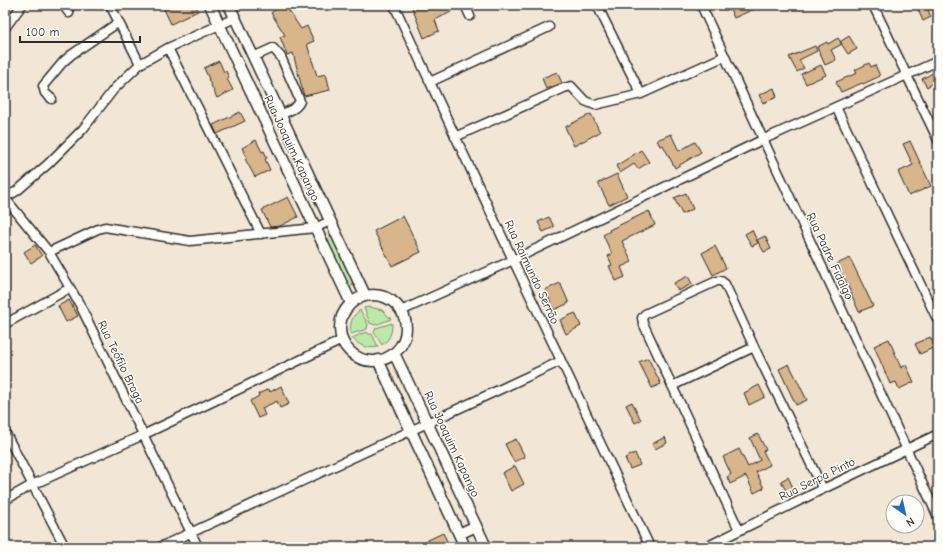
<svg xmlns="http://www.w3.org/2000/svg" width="943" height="552" viewBox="0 0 943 552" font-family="'Comic Neue',sans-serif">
	<rect width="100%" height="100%" fill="#f2e7d7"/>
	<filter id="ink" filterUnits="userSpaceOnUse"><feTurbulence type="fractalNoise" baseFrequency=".025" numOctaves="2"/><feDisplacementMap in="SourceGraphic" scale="8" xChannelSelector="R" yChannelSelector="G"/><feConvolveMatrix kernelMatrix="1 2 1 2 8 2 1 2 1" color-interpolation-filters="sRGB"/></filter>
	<g filter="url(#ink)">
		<path fill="#bce9a7" stroke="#748a69" d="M 329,237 L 332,238 L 353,283 L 352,286 L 348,286 L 327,240 Z
			M 370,307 L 382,310 L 391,319 L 375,325 L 370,323 L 364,308 Z
			M 360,310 L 368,324 L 367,329 L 351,334 C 349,324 352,316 360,310 Z
			M 392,323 C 392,333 390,339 382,345 L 374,332 L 376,328 Z
			M 366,332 L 369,334 L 372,334 L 378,347 C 367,349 360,346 352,338 Z"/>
		<path fill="#d9b58b" stroke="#2b2b2b" d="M 162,5 L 196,5 L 198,11 L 171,24 Z
			M 281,5 L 285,5 L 301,29 L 307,26 L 314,41 L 307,44 L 317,76 L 326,74 L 330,90 L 304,96 L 293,53 L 287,55 L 280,37 L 285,35 L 271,13 Z
			M 411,5 L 448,5 L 451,12 L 435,20 L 439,31 L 424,38 Z
			M 728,5 L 763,5 L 734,18 Z
			M 922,5 L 926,5 L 931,17 L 923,21 L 917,7 Z
			M 849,36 L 857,49 L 848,54 L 840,42 Z
			M 838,38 L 842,44 L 831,50 L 836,60 L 825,65 L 817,47 L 827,42 L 828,44 Z
			M 815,46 L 817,51 L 799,60 L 804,68 L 797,72 L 789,57 Z
			M 219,61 L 224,72 L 226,71 L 229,78 L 227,79 L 233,90 L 217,98 L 208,79 L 209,79 L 204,68 Z
			M 869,63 L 871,67 L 875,65 L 880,76 L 863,84 L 862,83 L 841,92 L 836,82 L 857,73 L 855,70 Z
			M 821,65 L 826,75 L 806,84 L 801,74 Z
			M 938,70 L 938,80 L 927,87 L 922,79 Z
			M 557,72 L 562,83 L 546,89 L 542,78 Z
			M 774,88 L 777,97 L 763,103 L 759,95 Z
			M 240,112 L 245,121 L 217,134 L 213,125 Z
			M 591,114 L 600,132 L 574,146 L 565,127 Z
			M 671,134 L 679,151 L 695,142 L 701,152 L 675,168 L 663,145 L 660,146 L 657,140 Z
			M 256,140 L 262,152 L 264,151 L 267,158 L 265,159 L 270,170 L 255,177 L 245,159 L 247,158 L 242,148 Z
			M 910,141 L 931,186 L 909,196 L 898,172 L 913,165 L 903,144 Z
			M 641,150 L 649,162 L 638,169 L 634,164 L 620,173 L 616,166 Z
			M 617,174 L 627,196 L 609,205 L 598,183 Z
			M 686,193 L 693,209 L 682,214 L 674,198 Z
			M 288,197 L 298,217 L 280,226 L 270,227 L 262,210 Z
			M 649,211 L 655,225 L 622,241 L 632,262 L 621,267 L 625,277 L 616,281 L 609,266 L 612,265 L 608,256 L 612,254 L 603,235 L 610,231 L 609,230 Z
			M 403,216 L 421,252 L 392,266 L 374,231 Z
			M 549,217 L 554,227 L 543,232 L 538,222 Z
			M 752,230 L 758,243 L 752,246 L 745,234 Z
			M 765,236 L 771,249 L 764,252 L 757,240 Z
			M 35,245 L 42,256 L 31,263 L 24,252 Z
			M 715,246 L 726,268 L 713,275 L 702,253 Z
			M 850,258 L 873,306 L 859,312 L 847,284 L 844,278 L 842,279 L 838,270 L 839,270 L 837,264 Z
			M 688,276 L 692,284 L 678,291 L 674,283 Z
			M 560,283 L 569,303 L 554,310 L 545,290 Z
			M 69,300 L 78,316 L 66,322 L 58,306 Z
			M 575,313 L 581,326 L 566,334 L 560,320 Z
			M 930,337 L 935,347 L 920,354 L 915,344 Z
			M 889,339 L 901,368 L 906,365 L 914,382 L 899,389 L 896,382 L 890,384 L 874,346 Z
			M 648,358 L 661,384 L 652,388 L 639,362 Z
			M 789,364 L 807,400 L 796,405 L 779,369 Z
			M 759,385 L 765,397 L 749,405 L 744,393 Z
			M 281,386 L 289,404 L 280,408 L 277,401 L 262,408 L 265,415 L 258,418 L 250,401 L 259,396 L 258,394 L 269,389 L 270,392 Z
			M 632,402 L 641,420 L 635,423 L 626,405 Z
			M 758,434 L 766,450 L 763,451 L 770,465 L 756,472 L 764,488 L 754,493 L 746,476 L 730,484 L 727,477 L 731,474 L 723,457 L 739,449 L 748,467 L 760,460 L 750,438 Z
			M 665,437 L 667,443 L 655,449 L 652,444 Z
			M 516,439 L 525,457 L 514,462 L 505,444 Z
			M 635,453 L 640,465 L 630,469 L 625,458 Z
			M 515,466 L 524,484 L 511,491 L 502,473 Z
			M 788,477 L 796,494 L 789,497 L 781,481 Z
			M 443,533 L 450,547 L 428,547 L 426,541 Z"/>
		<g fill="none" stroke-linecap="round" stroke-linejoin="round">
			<g stroke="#2b2b2b" stroke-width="11">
				<path id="minor" d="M 63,5 L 69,13
					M 110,5 L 140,64
					M 394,5 L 513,260 L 650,547
					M 465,5 L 470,16
					M 597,5 L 641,94
					M 701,5 L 938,517
					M 873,5 L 938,140
					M 5,28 L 22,5
					M 168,48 L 261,234
					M 253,57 L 273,48 L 281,57 L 300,101 C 297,109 288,111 280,115
					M 430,82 L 549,27
					M 52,99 L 45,93 L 43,86 L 63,62 L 71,55 L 119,22
					M 836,107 L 938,321
					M 455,137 L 564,88 L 571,86 L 585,101 L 595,105 L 641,94 L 725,56
					M 5,195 L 12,194 L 18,190 L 48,164 L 83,129 L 114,89 L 140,64 L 168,48 L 235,18
					M 5,198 L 49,252 L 80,305 L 198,547
					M 49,252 L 98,229 L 105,227 L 190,241 L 315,228 L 330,221
					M 401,311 L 513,260 L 762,140 L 938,61
					M 5,324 L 70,288
					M 672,386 L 754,347
					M 5,432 L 65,547
					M 5,500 L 32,485 L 143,435 L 342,340
					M 739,530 L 643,323 L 642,318 L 645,314 L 717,281 L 721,281 L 725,284 L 754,347 L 823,489
					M 160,547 L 561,361
					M 706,547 L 823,489 L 938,434"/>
			</g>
			<g stroke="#2b2b2b" stroke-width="13">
				<path id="major" d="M 210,5 L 351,303
					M 229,5 L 365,295
					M340 328a33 33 0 1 1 66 0a33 33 0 1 1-66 0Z
					M 394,353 L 486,547
					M 378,360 L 465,547
					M 459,534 L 476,526"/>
			</g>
			<use href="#minor" stroke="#fdfcf7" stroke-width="8"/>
			<use href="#major" stroke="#fdfcf7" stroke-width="10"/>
		</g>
	</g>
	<g text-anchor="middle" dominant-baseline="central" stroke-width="3" stroke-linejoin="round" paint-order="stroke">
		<g font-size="12" fill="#2b2b2b" stroke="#fdfcf7">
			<text transform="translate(292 148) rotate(65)">Rua Joaquim Kapango</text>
			<text transform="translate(830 256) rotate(65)">Rua Padre Fidalgo</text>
			<text transform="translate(532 272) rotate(65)">Rua Raimundo Serrão</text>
			<text transform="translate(121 362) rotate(64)">Rua Teófilo Braga</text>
			<text transform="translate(452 444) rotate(65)">Rua Joaquim Kapango</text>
			<text transform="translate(817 479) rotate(-26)">Rua Serpa Pinto</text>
		</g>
	</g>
	<rect width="943" height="552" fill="none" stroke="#fdfcf7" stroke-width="20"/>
	<rect x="10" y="10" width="923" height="532" fill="none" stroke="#2b2b2b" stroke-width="1.5" filter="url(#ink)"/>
	<g transform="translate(905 514) rotate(146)"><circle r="19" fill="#fdfcf7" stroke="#a9a8a5"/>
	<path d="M0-3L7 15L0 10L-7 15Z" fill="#1f6fb2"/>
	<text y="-6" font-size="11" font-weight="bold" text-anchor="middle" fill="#2b2b2b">N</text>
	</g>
	<path d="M20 36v6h120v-6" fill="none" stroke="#2b2b2b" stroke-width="2"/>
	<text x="26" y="36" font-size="12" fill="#2b2b2b" stroke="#fdfcf7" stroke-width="3" paint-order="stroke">100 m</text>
</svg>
